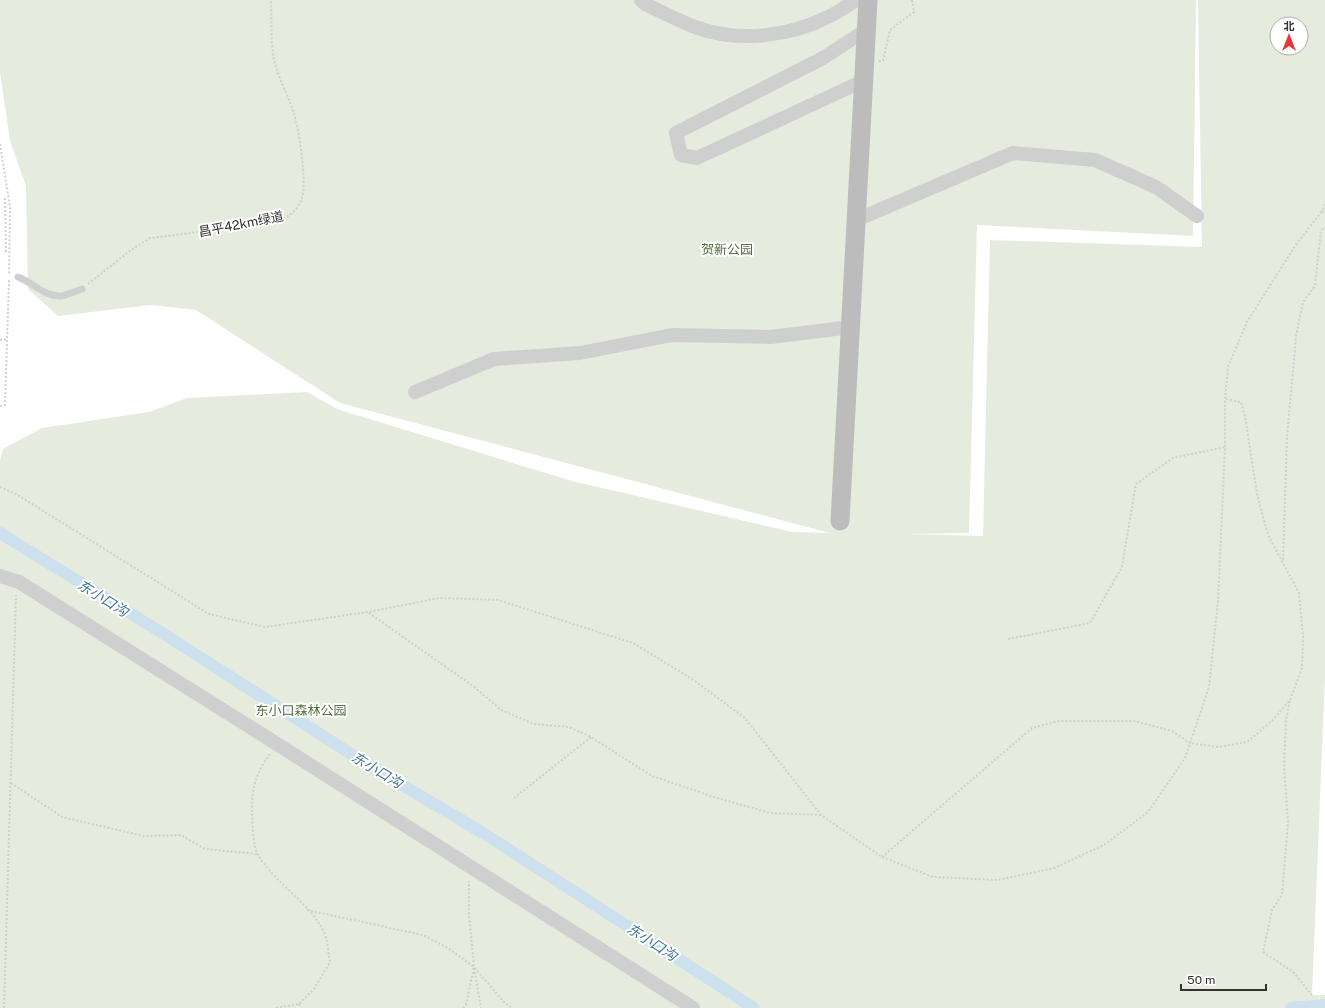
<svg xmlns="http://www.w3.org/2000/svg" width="1325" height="1008" viewBox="0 0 1325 1008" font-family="'Public Sans','Noto Sans SC',sans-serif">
	<rect width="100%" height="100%" fill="#fff"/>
	<path fill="#e5ecde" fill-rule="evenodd" d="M 0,0 L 1196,0 L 1193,236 L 977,225 L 969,533 L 905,534 L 983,536 L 990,240 L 1202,247 L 1198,0 L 1325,0 L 1325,676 L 1312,995 L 1325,995 L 1325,1008 L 0,1008 L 0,461 L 3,449 L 42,428 L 149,412 L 187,398 L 307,392 L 337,409 L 572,481 L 792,532 L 830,533 L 340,403 L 196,310 L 151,305 L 58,316 L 28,289 L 26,186 L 10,141 L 0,72 ZM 1277,24 L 1301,24 L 1301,48 L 1277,48 Z"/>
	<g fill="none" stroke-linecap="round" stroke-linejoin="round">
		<path stroke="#cde0ee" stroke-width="12" d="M 0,533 L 164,634 L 362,761 L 488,836 L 754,1008
			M 1291,1008 L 1325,1005"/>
		<path stroke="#cfcfcf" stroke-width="2" stroke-dasharray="2 2" stroke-linecap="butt" d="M 879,61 L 883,61 L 890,30 L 914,12 L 912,0
			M 0,144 L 10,207 L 9,274
			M 5,198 L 6,253
			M 1322,211 L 1325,213
			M 88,284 L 131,250 L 150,238 L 215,230 L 285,218 C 293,213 299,207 302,198 C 307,181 299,130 294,113 C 288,96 280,81 275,64 C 270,44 272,21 271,0
			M 0,340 L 7,339
			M 0,406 L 5,405 L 9,280
			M 0,487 L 16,494 L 209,614 L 265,627 L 368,612 L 440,598 L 498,600 L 633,643 L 692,679 L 745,718 L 821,815 L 882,857 L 933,877 L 998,880 L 1054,868 L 1104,845 L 1148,812 L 1185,758 L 1209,687 L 1218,601 L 1225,447 L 1225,399 L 1228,367 L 1247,322 L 1295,246 L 1322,211 L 1325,204
			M 1283,560 L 1287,438 L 1296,336 L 1303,302 L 1315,286 L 1321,230 L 1325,227
			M 369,613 L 473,686 L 501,710 L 534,724 L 569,727 L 591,737 L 652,776 L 714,797 L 770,813 L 821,815
			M 1008,639 L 1090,623 L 1122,567 L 1136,484 L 1173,458 L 1225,447
			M 1290,701 L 1286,720 L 1284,768 L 1288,821 L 1282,895 L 1272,910 L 1263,952 L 1293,972 L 1312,995
			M 270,754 C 256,773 252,786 252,810 C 252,820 253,847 258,855 C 276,884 308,901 324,932 C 328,940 328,953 330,962 L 314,989 L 299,1004 L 276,1008
			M 11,783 L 62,817 L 144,836 L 181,835 L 205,849 L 257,854
			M 514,798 L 591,737
			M 882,857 L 1032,728 L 1059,721 L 1134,721 L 1172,731 L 1190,743 L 1218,747 L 1247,742 L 1272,721 L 1290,700 L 1302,668 L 1303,637 L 1299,593 L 1268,535 L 1257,494 L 1245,416 L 1241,402 L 1225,399
			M 307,910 L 423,935 L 448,948 L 474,967 L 503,1001 L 512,1008
			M 474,968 L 481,1008
			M 299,1004 L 301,1008
			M 4,1008 L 16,595
			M 463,1008 L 466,1005 L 474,967 L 469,914 L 469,881"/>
		<path stroke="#cfcfcf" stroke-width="7" d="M 18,277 C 32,282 45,297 61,296 C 68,295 76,291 82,289"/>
		<path stroke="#cfcfcf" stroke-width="14" d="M 641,0 L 645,4 C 663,12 680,22 698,28 C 740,43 791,36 830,16 C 839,12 848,5 856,0
			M 863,81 L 697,158 L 681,155 L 676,133 L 823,58 L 866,30
			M 856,220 L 1013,153 L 1095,160 L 1156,187 L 1197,216
			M 415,392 L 494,359 L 580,353 L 672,335 L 771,337 L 851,327
			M 0,576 L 19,582 L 277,744 L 693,1008"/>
		<path stroke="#bcbcbc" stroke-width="19" d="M 840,521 L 868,0"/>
	</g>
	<g text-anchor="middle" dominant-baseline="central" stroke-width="4" stroke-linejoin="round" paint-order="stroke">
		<g font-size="13" fill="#323232" stroke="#fff">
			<text transform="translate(241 224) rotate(-11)">昌平42km绿道</text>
		</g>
		<g font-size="13" fill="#54703d" stroke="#fff">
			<text x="727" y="249">贺新公园</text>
			<text x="301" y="710">东小口森林公园</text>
		</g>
		<g font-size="14" font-style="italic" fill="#3c7298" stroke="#fff">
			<text transform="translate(103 598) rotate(32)">东小口沟</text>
			<text transform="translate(377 770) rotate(31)">东小口沟</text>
			<text transform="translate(652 942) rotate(33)">东小口沟</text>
		</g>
	</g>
	<g transform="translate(1289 36)"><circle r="19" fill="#ffffff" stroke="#adadad"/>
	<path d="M0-3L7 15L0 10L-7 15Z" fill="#ea343b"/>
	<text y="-6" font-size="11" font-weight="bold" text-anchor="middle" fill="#323232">北</text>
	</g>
	<path d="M1181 984v6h85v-6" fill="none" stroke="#323232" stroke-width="2"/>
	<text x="1187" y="984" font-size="12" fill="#323232" stroke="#ffffff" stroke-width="3" paint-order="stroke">50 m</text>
</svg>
